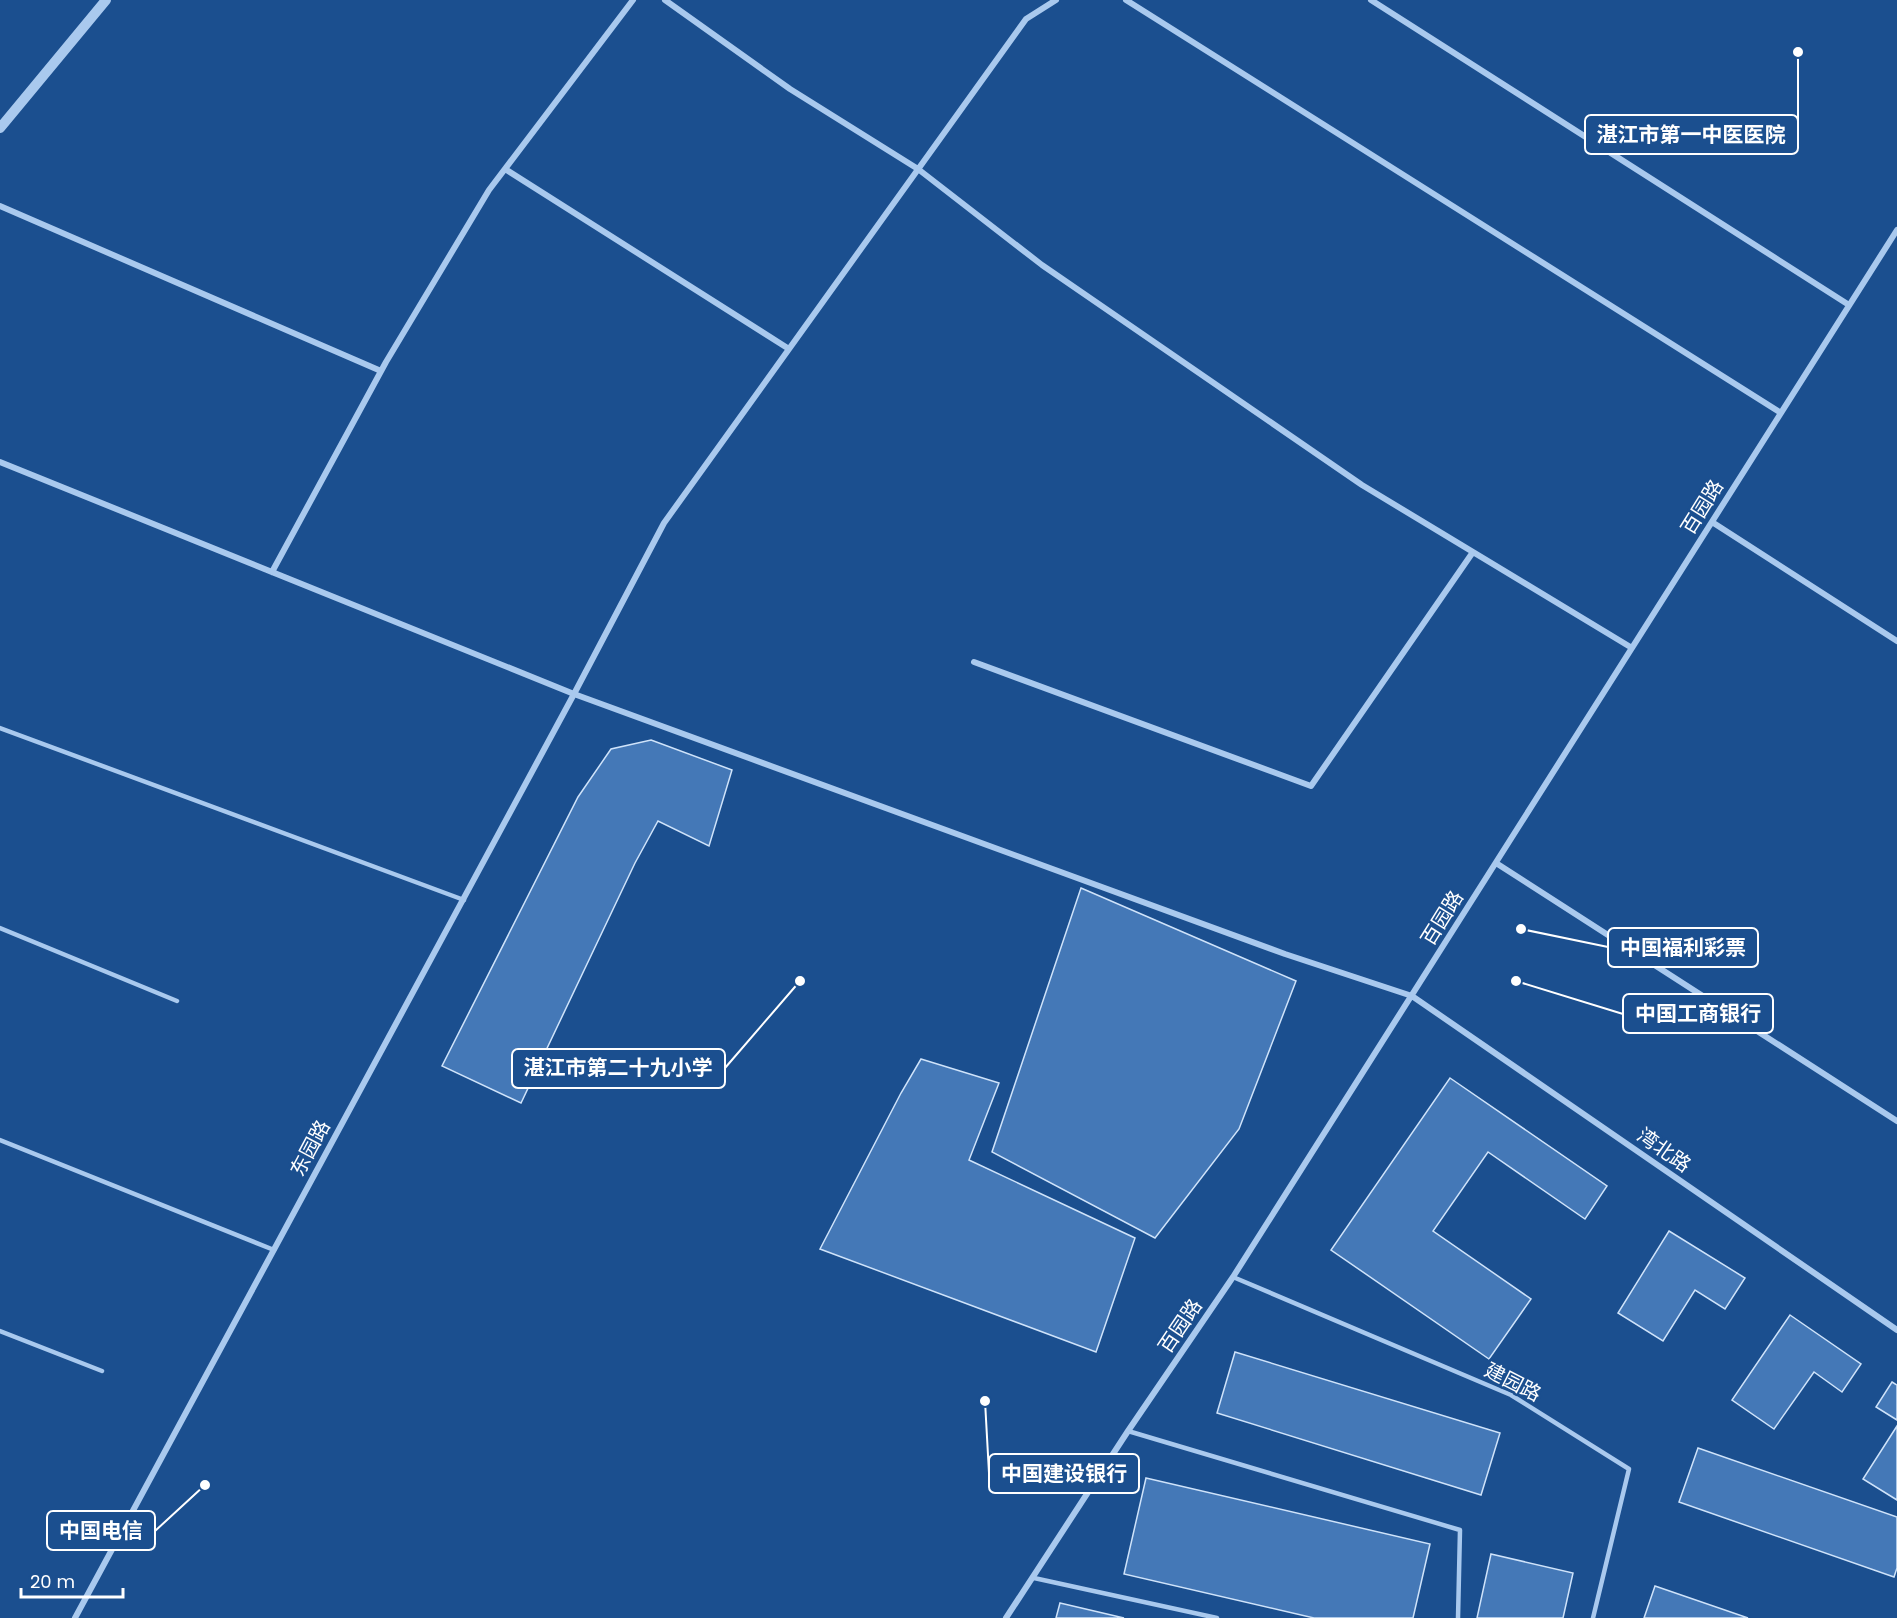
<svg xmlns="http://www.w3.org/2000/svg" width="1897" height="1618" viewBox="0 0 1897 1618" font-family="Poppins,'Noto Sans SC',sans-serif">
	<rect width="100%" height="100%" fill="#1b4f8f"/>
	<path fill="#4478b7" stroke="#cfe3fa" stroke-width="1.5" d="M 651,740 L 732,770 L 709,846 L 658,821 L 635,863 L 521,1103 L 442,1066 L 578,797 L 611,749 Z
		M 1081,888 L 1296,981 L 1239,1129 L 1155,1238 L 992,1152 Z
		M 921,1059 L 999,1083 L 969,1160 L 1135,1238 L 1096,1352 L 820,1249 L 901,1093 Z
		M 1450,1078 L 1607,1186 L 1585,1219 L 1488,1152 L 1433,1231 L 1531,1299 L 1489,1359 L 1331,1250 Z
		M 1669,1231 L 1745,1278 L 1725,1309 L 1695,1290 L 1663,1341 L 1618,1313 Z
		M 1790,1315 L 1861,1364 L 1842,1392 L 1814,1372 L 1774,1429 L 1732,1400 Z
		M 1235,1352 L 1500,1433 L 1481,1495 L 1217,1413 Z
		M 1892,1382 L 1897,1385 L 1897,1420 L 1876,1407 Z
		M 1897,1426 L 1897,1500 L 1863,1479 Z
		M 1698,1448 L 1897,1517 L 1897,1568 L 1894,1577 L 1679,1502 Z
		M 1146,1478 L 1430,1544 L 1413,1618 L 1314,1618 L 1124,1574 Z
		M 1491,1554 L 1573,1573 L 1563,1618 L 1477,1618 Z
		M 1655,1586 L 1748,1618 L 1644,1618 Z
		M 1060,1603 L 1124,1618 L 1056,1618 Z"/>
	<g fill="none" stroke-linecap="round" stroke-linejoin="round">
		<path stroke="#a9c9ee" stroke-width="4.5" d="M 0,728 L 464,900
			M 0,928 L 177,1001
			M 0,1140 L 274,1250
			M 1233,1277 L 1511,1395 L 1629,1469 L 1593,1618
			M 0,1331 L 102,1371
			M 1128,1431 L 1460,1530 L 1458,1618
			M 1034,1578 L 1217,1618"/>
		<path stroke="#a9c9ee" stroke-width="6" d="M 665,0 L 790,89 L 918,169 L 1042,265 L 1362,485 L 1632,648
			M 1126,0 L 1781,413
			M 1371,0 L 1849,305
			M 505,169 L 789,349
			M 0,206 L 381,371
			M 0,462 L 574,694 L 1285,954 L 1412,996 L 1897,1330
			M 1712,522 L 1897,641
			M 272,572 L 386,362 L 489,190 L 633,0
			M 974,662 L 1311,786 L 1473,552
			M 1496,863 L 1897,1121
			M 75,1618 L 574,694 L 664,523 L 1026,19 L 1056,0
			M 1006,1618 L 1128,1431 L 1233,1277 L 1897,230"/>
		<path stroke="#a9c9ee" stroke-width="10" d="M 0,128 L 106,0"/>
	</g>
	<g text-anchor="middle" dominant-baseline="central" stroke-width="5" stroke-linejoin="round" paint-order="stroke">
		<g font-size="20" fill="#fff" stroke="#1b4f8f">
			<text transform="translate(1702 507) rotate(-58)">百园路</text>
			<text transform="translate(1442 918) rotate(-58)">百园路</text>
			<text transform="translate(310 1148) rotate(-62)">东园路</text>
			<text transform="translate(1664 1150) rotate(35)">湾北路</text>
			<text transform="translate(1180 1326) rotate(-56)">百园路</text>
			<text transform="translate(1513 1382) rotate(27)">建园路</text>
		</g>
	</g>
	<path fill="none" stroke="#fff" stroke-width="2" d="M1798 52L1798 134M1521 929L1608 947M1516 981L1623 1014M800 981L725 1068M985 1401L989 1473M205 1485L155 1531"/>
	<g fill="#fff" stroke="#1b4f8f" stroke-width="2">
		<circle cx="1798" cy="52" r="6"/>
		<circle cx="1521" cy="929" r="6"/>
		<circle cx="1516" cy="981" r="6"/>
		<circle cx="800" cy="981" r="6"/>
		<circle cx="985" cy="1401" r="6"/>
		<circle cx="205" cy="1485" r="6"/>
	</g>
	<g fill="#1b4f8f" stroke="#fff" stroke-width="2">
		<rect x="1585" y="115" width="213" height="39" rx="6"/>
		<rect x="1608" y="928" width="150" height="39" rx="6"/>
		<rect x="1623" y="994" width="150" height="39" rx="6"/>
		<rect x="512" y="1049" width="213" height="39" rx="6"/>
		<rect x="989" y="1454" width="150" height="39" rx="6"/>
		<rect x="47" y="1511" width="108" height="39" rx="6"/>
	</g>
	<g font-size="21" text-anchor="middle" font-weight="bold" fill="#fff">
		<text x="1691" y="142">湛江市第一中医医院</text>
		<text x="1683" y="955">中国福利彩票</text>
		<text x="1698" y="1021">中国工商银行</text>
		<text x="618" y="1075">湛江市第二十九小学</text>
		<text x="1064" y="1481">中国建设银行</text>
		<text x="101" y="1538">中国电信</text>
	</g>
	<path d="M21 1588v9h102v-9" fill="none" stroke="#ffffff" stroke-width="3"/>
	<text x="30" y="1588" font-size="18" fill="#ffffff" stroke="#1b4f8f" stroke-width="4.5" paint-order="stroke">20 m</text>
</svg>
